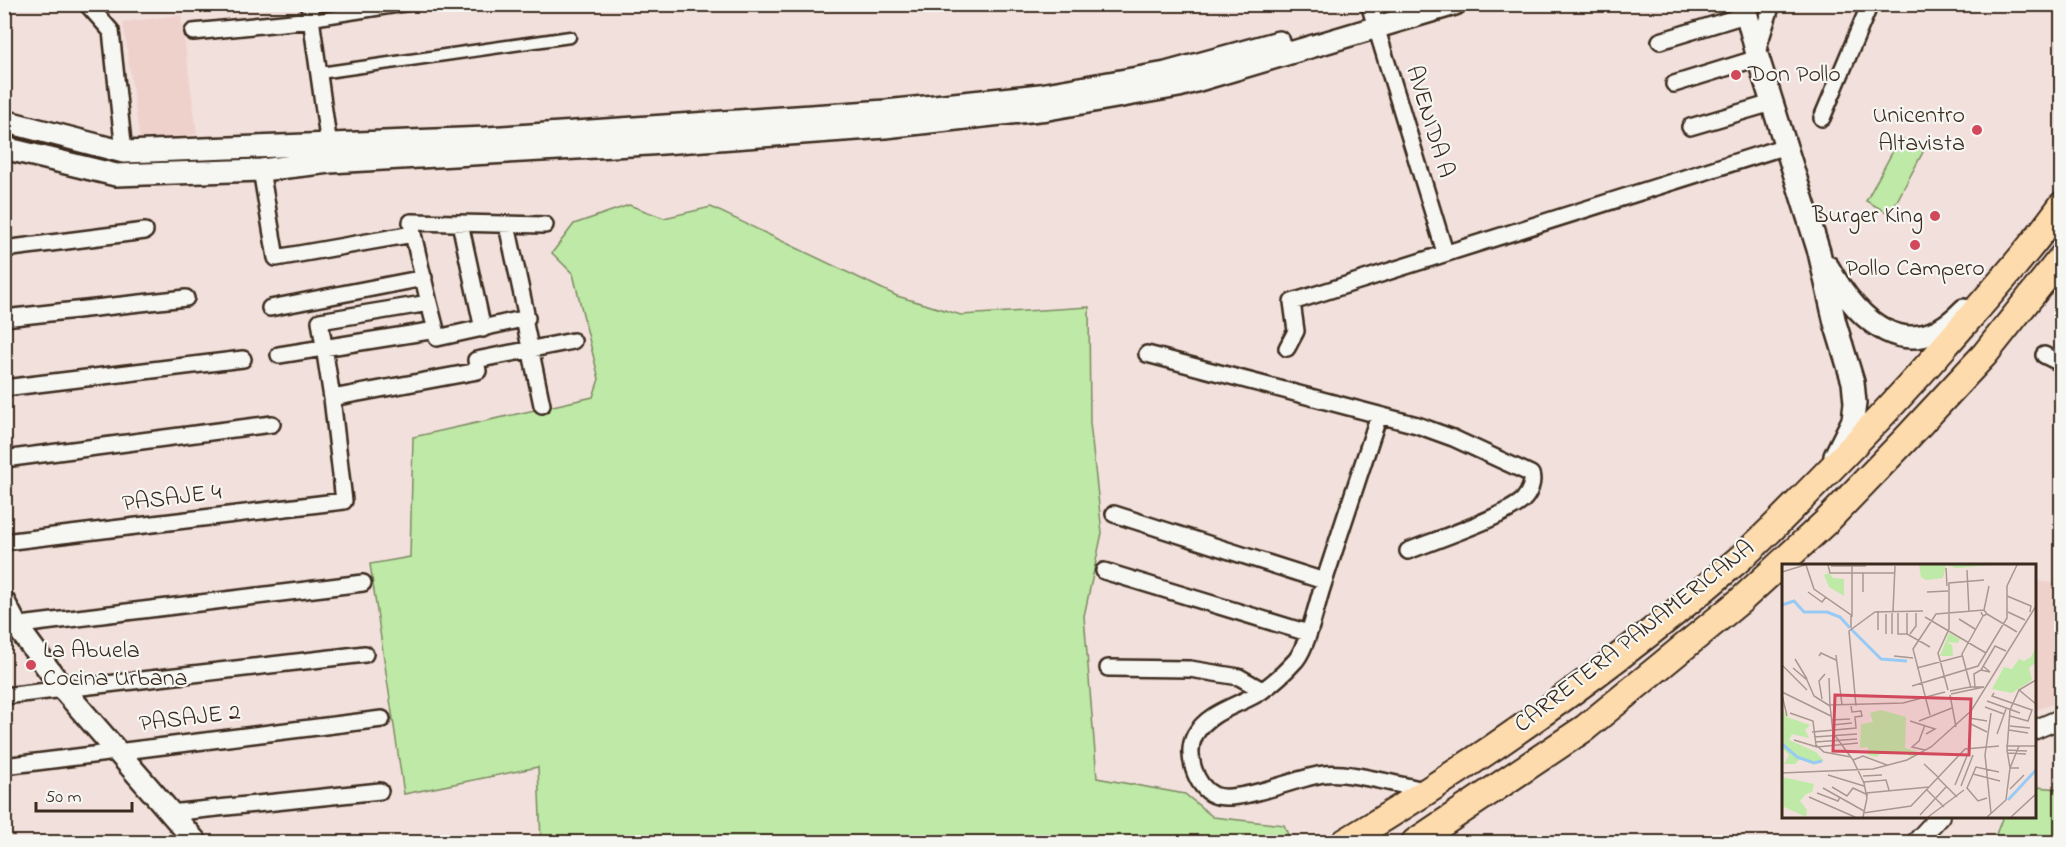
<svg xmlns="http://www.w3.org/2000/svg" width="2066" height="847" viewBox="0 0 2066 847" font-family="'Indie Flower',sans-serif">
	<rect width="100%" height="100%" fill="#f2e0dc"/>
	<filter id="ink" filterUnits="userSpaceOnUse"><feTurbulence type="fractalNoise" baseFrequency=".0167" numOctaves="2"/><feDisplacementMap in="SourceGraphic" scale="12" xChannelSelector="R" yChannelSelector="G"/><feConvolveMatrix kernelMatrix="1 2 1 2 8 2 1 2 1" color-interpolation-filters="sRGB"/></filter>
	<g filter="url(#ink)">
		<path fill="#efd1cc" d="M 181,15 L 197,134 L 140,142 L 123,22 Z
			M 2035,581 L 2061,584 L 2062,700 L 2035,711 Z"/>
		<path fill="#bee9a6" stroke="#7c8a62" stroke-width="1.5" d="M 1900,138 L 1924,150 L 1890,214 L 1866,201 Z
			M 629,205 L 664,218 L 711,207 L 897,296 L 961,315 L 1089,307 L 1090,423 L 1102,533 L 1084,616 L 1097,778 L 1185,794 L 1213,817 L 1284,825 L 1291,842 L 1123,842 L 1118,838 L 1096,842 L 541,842 L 538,767 L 404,794 L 370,564 L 410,557 L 413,437 L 593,397 L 599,379 L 573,274 L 552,253 L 574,224 Z
			M 2035,787 L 2061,789 L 2061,842 L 2011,842 L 1995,837 L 2003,816 L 2034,816 Z"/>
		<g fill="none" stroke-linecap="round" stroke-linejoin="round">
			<g stroke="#3b2a1e" stroke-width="15">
				<path id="pedestrian" d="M 312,20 L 414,4
					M 320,73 L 570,37"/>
			</g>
			<g stroke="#3b2a1e" stroke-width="20">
				<path id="minor" d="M 87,4 L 111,31 L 124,152
					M 309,4 L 330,153
					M 1369,4 L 1445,252
					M 193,32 L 312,20
					M 1660,41 L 1745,15
					M 1756,54 L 1772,4
					M 1674,84 L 1758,58
					M 1822,118 L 1870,4
					M 1690,127 L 1772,103
					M 460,223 L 483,329
					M 413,234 L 411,222 L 545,225
					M 4,249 L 145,231
					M 270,308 L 424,278
					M 4,318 L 186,298
					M 524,319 L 542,405
					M 436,330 L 437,338 L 527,318 L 507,225
					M 1287,348 L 1296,331 L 1292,302 L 1786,146
					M 1147,354 L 1417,425 L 1453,438 L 1531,474 C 1534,482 1529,494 1523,500 C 1507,516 1433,541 1408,551
					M 279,355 L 436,330 L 429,303
					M 2044,355 L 2062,364
					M 4,388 L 243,359
					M 332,398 L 478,371 L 476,360 L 573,341
					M 1379,415 C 1360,472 1341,530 1322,588 C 1316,607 1308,645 1296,660 C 1287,670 1273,683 1262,691 C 1241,705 1208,711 1195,735 C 1185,754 1195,786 1214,795 C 1236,805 1298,777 1324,774 C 1351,771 1399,786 1427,790
					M 4,459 L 272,424
					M 1114,514 L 1324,581
					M 4,542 L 344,501 L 332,398 L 320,321 L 429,303 L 413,234 L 276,258 L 261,170
					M 1104,571 L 1308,633
					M 4,627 L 363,583
					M 1108,668 L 1190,669 L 1239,677 L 1262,690
					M 4,696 L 365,654
					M 4,766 L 382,719
					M 170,813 L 380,791"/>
			</g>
			<g stroke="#3b2a1e" stroke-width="22">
				<path id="tertiary" d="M 2034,730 L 2062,718
					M 1916,842 L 1940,816"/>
			</g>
			<g stroke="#3b2a1e" stroke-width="26">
				<path id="secondary" d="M 1744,4 L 1758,58 L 1819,252 L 1835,323 L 1853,382 L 1855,403 L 1853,420 L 1835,456
					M 4,121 L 124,152 L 487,138 L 886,111 L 1040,95 L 1166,73 L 1279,42
					M 4,148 L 116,175 L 261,170 L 330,162 L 649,144 L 885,127 L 1048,109 L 1179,86 L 1455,4
					M 1828,267 C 1858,321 1908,369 1964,310
					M 4,602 L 16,625 L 63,689 L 196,842"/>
			</g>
			<g stroke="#3b2a1e" stroke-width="30">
				<path id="trunk" d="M 1345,842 C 1480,761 1611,669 1731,566 C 1762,541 1790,510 1818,482 C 1861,438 1904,393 1944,347 C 1984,301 2026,255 2062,205
					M 1415,842 L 1585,728 L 1740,601 L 1827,521 L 1905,440 L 1985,354 L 2062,257"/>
			</g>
			<use href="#pedestrian" stroke="#f6f6f2" stroke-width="10"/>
			<use href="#minor" stroke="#f6f6f2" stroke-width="15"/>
			<use href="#tertiary" stroke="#f6f6f2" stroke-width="18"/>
			<use href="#secondary" stroke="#f6f6f2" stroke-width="21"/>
			<use href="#trunk" stroke="#fedbac" stroke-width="26"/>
		</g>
	</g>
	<g fill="#d1495b" stroke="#f6f6f2" stroke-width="2">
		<circle cx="1736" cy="75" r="6"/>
		<circle cx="1977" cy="130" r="6"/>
		<circle cx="1935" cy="216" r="6"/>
		<circle cx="1915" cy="245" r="6"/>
		<circle cx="31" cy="665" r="6"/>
	</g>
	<g text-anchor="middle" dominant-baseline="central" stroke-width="4.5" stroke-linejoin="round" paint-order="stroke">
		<g font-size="24" fill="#3b2a1e" stroke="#f6f6f2" text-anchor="start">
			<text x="1748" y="75">Don Pollo</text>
			<text x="1965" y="116" text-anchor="end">Unicentro<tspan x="1965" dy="28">Altavista</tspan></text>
			<text x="1923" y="216" text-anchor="end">Burger King</text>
			<text x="1915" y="269" text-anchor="middle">Pollo Campero</text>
			<text x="43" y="651">La Abuela<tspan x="43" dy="28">Cocina Urbana</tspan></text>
		</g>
		<g font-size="24" fill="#3b2a1e" stroke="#f6f6f2">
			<text transform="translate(1429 122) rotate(73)">AVENIDA A</text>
			<text transform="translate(172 499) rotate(-7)">PASAJE 4</text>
			<text transform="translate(1635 637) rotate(-38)">CARRETERA PANAMERICANA</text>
			<text transform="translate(190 719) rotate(-7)">PASAJE 2</text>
		</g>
	</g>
	<g transform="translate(1782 564)">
		<rect width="254" height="254" fill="#f2e0dc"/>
		<path d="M 137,1 L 210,1 L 174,4 L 164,1 L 161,14 L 144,16 L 139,13 ZM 47,9 L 51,14 L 62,15 L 62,32 L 47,23 L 42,11 ZM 167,69 L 178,75 L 176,79 L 165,78 L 170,81 L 171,92 L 158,92 ZM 253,85 L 253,99 L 247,104 L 250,116 L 230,129 L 210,125 L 222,103 L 230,105 L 237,95 L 242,97 L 249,93 ZM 0,144 L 5,153 L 28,161 L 23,166 L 27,174 L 10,170 L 7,176 L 34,188 L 42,197 L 31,200 L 18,195 L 13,200 L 2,200 L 7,191 L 0,184 ZM 99,146 L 124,153 L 123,184 L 136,188 L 129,193 L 124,189 L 101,188 L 94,193 L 86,191 L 86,183 L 78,184 L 79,160 L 91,158 L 88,149 ZM 0,213 L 32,220 L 30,228 L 24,230 L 18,237 L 25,246 L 24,253 L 0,242 Z" fill="#bee9a6"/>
		<path fill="none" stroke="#97caf4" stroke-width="3" d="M 0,41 L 12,37 L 22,48 L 45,48 L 58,53 L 68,64M 69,65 L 99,95 L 125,97M 0,180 L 15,193 L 32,199 L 40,197M 226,236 L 254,206"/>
		<path fill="none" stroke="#a99790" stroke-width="1.5" d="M 24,1 L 32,25 L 69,51 L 69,64M 46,1 L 48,9 L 113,9M 49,2 L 84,2M 164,4 L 165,22M 185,6 L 187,48M 0,8 L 23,1M 26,28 L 40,38 L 44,33M 81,28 L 81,9M 145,28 L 166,27M 225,32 L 249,42 L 248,48M 202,46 L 207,22M 111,47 L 113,2M 226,48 L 243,56M 110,49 L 110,70M 116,49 L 116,70 L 126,70M 125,49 L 125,70 L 148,83M 104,50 L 104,70M 205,50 L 235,68M 70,53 L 70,1M 143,53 L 204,89M 177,55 L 193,65M 96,66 L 96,47M 128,70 L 134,62 L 134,49M 54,91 L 60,141M 37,92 L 39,89 L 54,96M 112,92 L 131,94M 13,95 L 25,115M 0,101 L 25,126M 11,104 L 25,116 L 32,132 L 48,142M 135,104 L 180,92M 199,106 L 208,108 L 201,102M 47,114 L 48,141M 130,122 L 196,102 L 225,54 L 225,22 L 235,1M 189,124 L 180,90 L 201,52M 193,124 L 192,110 L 199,106 L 213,82 L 224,87M 166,126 L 156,89 L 167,65 L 167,19 L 202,16M 237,126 L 254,116M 168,127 L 188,123 L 202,123 L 169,130M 0,128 L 49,152M 212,129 L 210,132 L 250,146 L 246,157 L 228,152M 0,131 L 5,152M 168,131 L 174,163M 40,135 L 37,117 L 43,110M 205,137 L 238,149M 48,141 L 51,169 L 71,196 L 82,219 L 85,234 L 81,253M 48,141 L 121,139 L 163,128M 74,142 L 67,67 L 93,48 L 141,47M 203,143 L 222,150M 8,149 L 31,157 L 34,181 L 42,188 L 69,193M 209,149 L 203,191 L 209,249M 148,151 L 131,85 L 154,50 L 202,46 L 205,50 L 201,52 L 199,48M 187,154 L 205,157M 49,156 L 68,155M 128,157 L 153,165 L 144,170M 137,157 L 170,144M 187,159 L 205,168M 50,161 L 70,159M 228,162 L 248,164M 227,166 L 246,169M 30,168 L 74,164 L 73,153 L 80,152 L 79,147 L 70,148 L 69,142M 215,170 L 224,145M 32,173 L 75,170M 12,176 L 35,183 L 76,179M 33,178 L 75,175M 224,182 L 254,182M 143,186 L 130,183 L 137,177 L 143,161M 225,186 L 245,187M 225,189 L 244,190M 71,196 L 81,192 L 105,201M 142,200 L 156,213M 237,204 L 228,204 L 225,186 L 228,146 L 237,126 L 254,140M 0,209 L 91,205 L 125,196 L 149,183 L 189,147 L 254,42M 191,210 L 218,217M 46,211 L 82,222M 81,212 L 100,211M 156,214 L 175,233M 82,218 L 104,216 L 107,226M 173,221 L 185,192M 179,222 L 191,191M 50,223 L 65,232 L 71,224 L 86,231M 41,224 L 82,247M 228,225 L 242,211M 145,226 L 162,243M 35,229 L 56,237 L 58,233M 84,229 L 147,223M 27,233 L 73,253M 205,234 L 196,237 L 185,224 L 194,203 L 217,208M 81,249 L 129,242 L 183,185 L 217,182M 138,251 L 165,222M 146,253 L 182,226M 205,253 L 224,236 L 228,204 L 237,182M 229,253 L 254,230"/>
		<path fill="#d1495b" fill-opacity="0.15" stroke="#d1495b" stroke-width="3" d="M 53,131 L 189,135 L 187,191 L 51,187 Z"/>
		<rect width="254" height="254" fill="none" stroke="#3b2a1e" stroke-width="3"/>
	</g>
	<rect width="2066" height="847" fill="none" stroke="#f6f6f2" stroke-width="24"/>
	<rect x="12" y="12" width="2042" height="823" fill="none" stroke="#3b2a1e" stroke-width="2" filter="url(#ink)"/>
	<path d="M36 802v9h96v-9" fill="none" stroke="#3b2a1e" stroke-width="3"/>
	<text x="45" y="802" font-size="18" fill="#3b2a1e" stroke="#f6f6f2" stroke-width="4.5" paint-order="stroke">50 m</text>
</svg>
